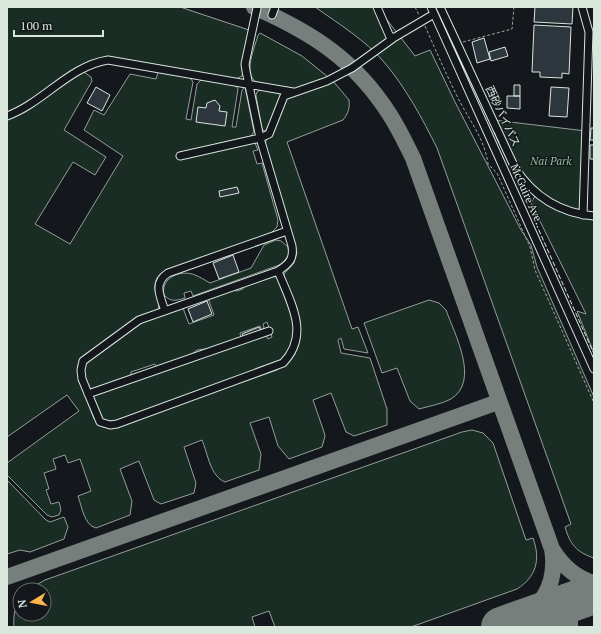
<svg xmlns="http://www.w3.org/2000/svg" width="601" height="634" viewBox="0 0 601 634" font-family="'PT Serif','Noto Sans JP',serif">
	<rect width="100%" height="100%" fill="#14181c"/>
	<path fill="#1a2d24" stroke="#939e99" d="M 7,7 L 180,7 L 249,30 L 243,72 L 242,76 L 236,79 L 101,58 C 69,65 39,99 7,113 Z
		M 315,7 L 377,7 L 415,56 L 430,50 L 455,102 L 521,230 L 531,245 L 537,267 L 594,397 L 594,558 C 576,552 570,544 565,527 L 571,524 L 437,148 C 422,118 406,88 384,62 C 365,40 339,24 315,7 Z
		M 260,33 L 302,56 L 328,77 L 295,89 L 256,82 C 243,73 255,47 258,35 Z
		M 84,72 L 91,77 L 92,81 L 64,130 L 106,157 L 95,175 L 73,162 L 35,224 L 70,244 L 123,156 L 84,130 L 94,110 L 104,115 L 130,74 L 156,79 L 158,72 L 189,76 L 193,82 L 186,119 L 191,120 L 197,84 L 202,79 L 235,84 L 238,89 L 232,127 L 236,127 L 242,90 L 245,87 L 254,132 L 251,136 L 178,153 L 255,143 L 258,150 L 253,151 L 257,164 L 262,163 L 278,220 L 277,227 L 270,234 L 160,274 C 147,290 162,296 158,310 L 82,359 L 78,365 L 78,374 L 94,419 L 103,427 L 115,427 L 277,370 C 316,345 296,311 284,277 L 284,274 L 294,263 L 297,253 L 265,145 L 266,141 L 288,97 L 333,81 L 349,100 C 350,108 348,114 343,120 L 287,142 L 352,329 L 358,327 L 368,353 L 344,349 L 341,338 L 338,340 L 341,353 L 370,358 L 387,409 L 387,425 L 354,436 L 346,432 L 331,393 L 313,400 L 324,432 L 325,436 L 322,447 L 289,459 L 278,446 L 269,417 L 250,423 L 261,454 L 259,470 L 225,482 C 210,476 208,454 202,440 L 184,447 L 196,483 L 194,493 L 161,504 L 154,500 L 139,461 L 120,469 L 132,501 L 130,515 L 96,528 C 84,525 82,507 78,496 L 91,491 L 80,459 L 68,463 L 65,455 L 53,459 L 56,469 L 44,473 L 49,489 L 46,490 L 51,504 L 59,502 L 61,510 L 59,515 L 52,517 L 47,515 L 7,475 L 7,463 L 79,411 L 67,395 L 7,437 L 7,119 L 25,112 L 80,73 Z
		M 262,89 L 278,91 L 281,96 L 269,128 L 264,131 L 262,129 L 256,95 L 257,92 Z
		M 493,120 L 586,131 L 583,215 L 570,212 L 523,181 Z
		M 535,196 C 554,210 571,217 594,219 L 594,353 L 577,311 L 586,314 L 531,203 Z
		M 276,240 L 281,241 L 288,247 L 289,255 L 282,264 L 193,296 L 191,291 L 184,293 L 185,298 C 175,301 171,302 164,295 C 160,278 181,269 195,275 C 200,277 205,280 210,283 L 251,268 L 264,245 Z
		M 273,276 L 278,278 L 294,323 L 292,347 L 280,361 L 116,422 L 101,420 L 92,396 L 266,335 L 268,339 L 272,337 L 267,322 L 263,324 L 264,327 L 262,331 L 260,326 L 240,333 L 241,338 L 213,348 L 197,350 L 188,357 L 157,368 L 155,364 L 131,372 L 131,376 L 90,391 C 85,380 81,373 87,361 L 140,323 L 183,308 L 189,324 L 214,315 L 208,298 L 233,290 L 237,291 L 243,289 L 244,285 Z
		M 429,300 L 439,303 L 446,310 C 455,335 480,381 451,399 C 442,404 429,406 419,409 L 410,401 L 397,368 L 382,373 L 364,323 Z
		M 472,430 L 483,433 L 493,443 L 526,540 L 533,538 C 541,560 536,577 517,589 L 411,627 L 275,627 L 269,611 L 252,617 L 255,627 L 14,627 C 13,616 15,606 20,597 L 20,614 L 44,614 L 44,590 L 27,590 L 45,580 L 462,432 Z
		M 7,480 L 46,520 L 50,522 L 64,517 L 68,527 L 64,539 L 30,552 L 20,550 L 7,554 Z"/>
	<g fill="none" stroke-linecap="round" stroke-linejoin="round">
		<path stroke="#767f7c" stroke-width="16" d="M 254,7 C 313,33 355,60 390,115 C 399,129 406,144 413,158 L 552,549 C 557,579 546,603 520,620
			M 552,549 C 562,565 575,578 594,583
			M 7,577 L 498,402
			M 506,625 L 529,623 L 545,627
			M 570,627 L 570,613 L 577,600"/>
		<path stroke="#767f7c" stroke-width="40" d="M 501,627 L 594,594"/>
	</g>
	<path fill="#2c363c" stroke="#d8e6dc" d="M 535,7 L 573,7 L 572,24 L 534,22 Z
		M 534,25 L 571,27 L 569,74 L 562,73 L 562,78 L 540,77 L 540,72 L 532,72 Z
		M 484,38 L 490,59 L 477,63 L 472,42 Z
		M 505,47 L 508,56 L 491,61 L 489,52 Z
		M 514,85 L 520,85 L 520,96 L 514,96 Z
		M 96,87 L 110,95 L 102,111 L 87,103 Z
		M 551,87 L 569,88 L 567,117 L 549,116 Z
		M 507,96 L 520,96 L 520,109 L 507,108 Z
		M 215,100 L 220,106 L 219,111 L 227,112 L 225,126 L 196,122 L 198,107 L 206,108 L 207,103 Z
		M 591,128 L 594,128 L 594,140 L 590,140 Z
		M 590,145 L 594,145 L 594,159 L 590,159 Z
		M 237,187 L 239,193 L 220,197 L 219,191 Z
		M 233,255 L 239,272 L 219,279 L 213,263 Z
		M 207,301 L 212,314 L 193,322 L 188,309 Z
		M 259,327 L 261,331 L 244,338 L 242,334 Z"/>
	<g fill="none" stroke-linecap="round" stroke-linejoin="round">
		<g stroke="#d8e6dc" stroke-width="9">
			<path id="minor" d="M 377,7 L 390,37 L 395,37 L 434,14
				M 431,7 L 594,369
				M 440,7 L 515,168 C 534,197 560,213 594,216
				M 582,7 L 589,32 L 583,215
				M 257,8 L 245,64 L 246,71 L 260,138 L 292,246 C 294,259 289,264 278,271 L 139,320 L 83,361 L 81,370 L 82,379 L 100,422 L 110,425 L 117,424 L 283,363 C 311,334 290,302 278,271
				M 272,15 L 275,7
				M 7,116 C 43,103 69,66 108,60 L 293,92
				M 180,156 L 260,138 L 269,134 L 284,96 L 327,81 L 352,68 L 395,37
				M 165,311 C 160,296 153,283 168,273 L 287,231
				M 88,394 L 269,331"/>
		</g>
		<path stroke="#9da8a2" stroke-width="1" stroke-dasharray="3 2" stroke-linecap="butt" d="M 415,7 L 419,15
			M 425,26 C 436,51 447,76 459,100 C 470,121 485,140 488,164 L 497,173 L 530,247 L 535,270 L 594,403
			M 463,42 L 512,29 L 514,7"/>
		<use href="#minor" stroke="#14181c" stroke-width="7"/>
		<path stroke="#d8e6dc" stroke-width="1" stroke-dasharray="5 2" stroke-linecap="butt" d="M 494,132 L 500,145
			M 513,172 L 594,354"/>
	</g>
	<g text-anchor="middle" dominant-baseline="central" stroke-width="3" stroke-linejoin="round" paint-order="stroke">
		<g font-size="11" fill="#d8e6dc" stroke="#14181c">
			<text transform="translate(503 116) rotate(65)">西砂バイパス</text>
			<text transform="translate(527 194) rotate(66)">McGuire Ave.</text>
		</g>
		<g font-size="11" font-style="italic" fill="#8ac095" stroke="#14181c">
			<text x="551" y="161">Nai Park</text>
		</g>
	</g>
	<rect width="601" height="634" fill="none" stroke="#d8e6dc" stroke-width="16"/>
	<g transform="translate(32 602) rotate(260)"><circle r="19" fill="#14181c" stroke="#626a69"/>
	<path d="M0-3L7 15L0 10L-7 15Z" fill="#ffb74d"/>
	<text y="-6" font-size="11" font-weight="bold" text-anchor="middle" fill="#d8e6dc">N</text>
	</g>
	<path d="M14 30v6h89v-6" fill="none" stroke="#d8e6dc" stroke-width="2"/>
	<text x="20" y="30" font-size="12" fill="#d8e6dc" stroke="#14181c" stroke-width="3" paint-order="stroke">100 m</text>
</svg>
